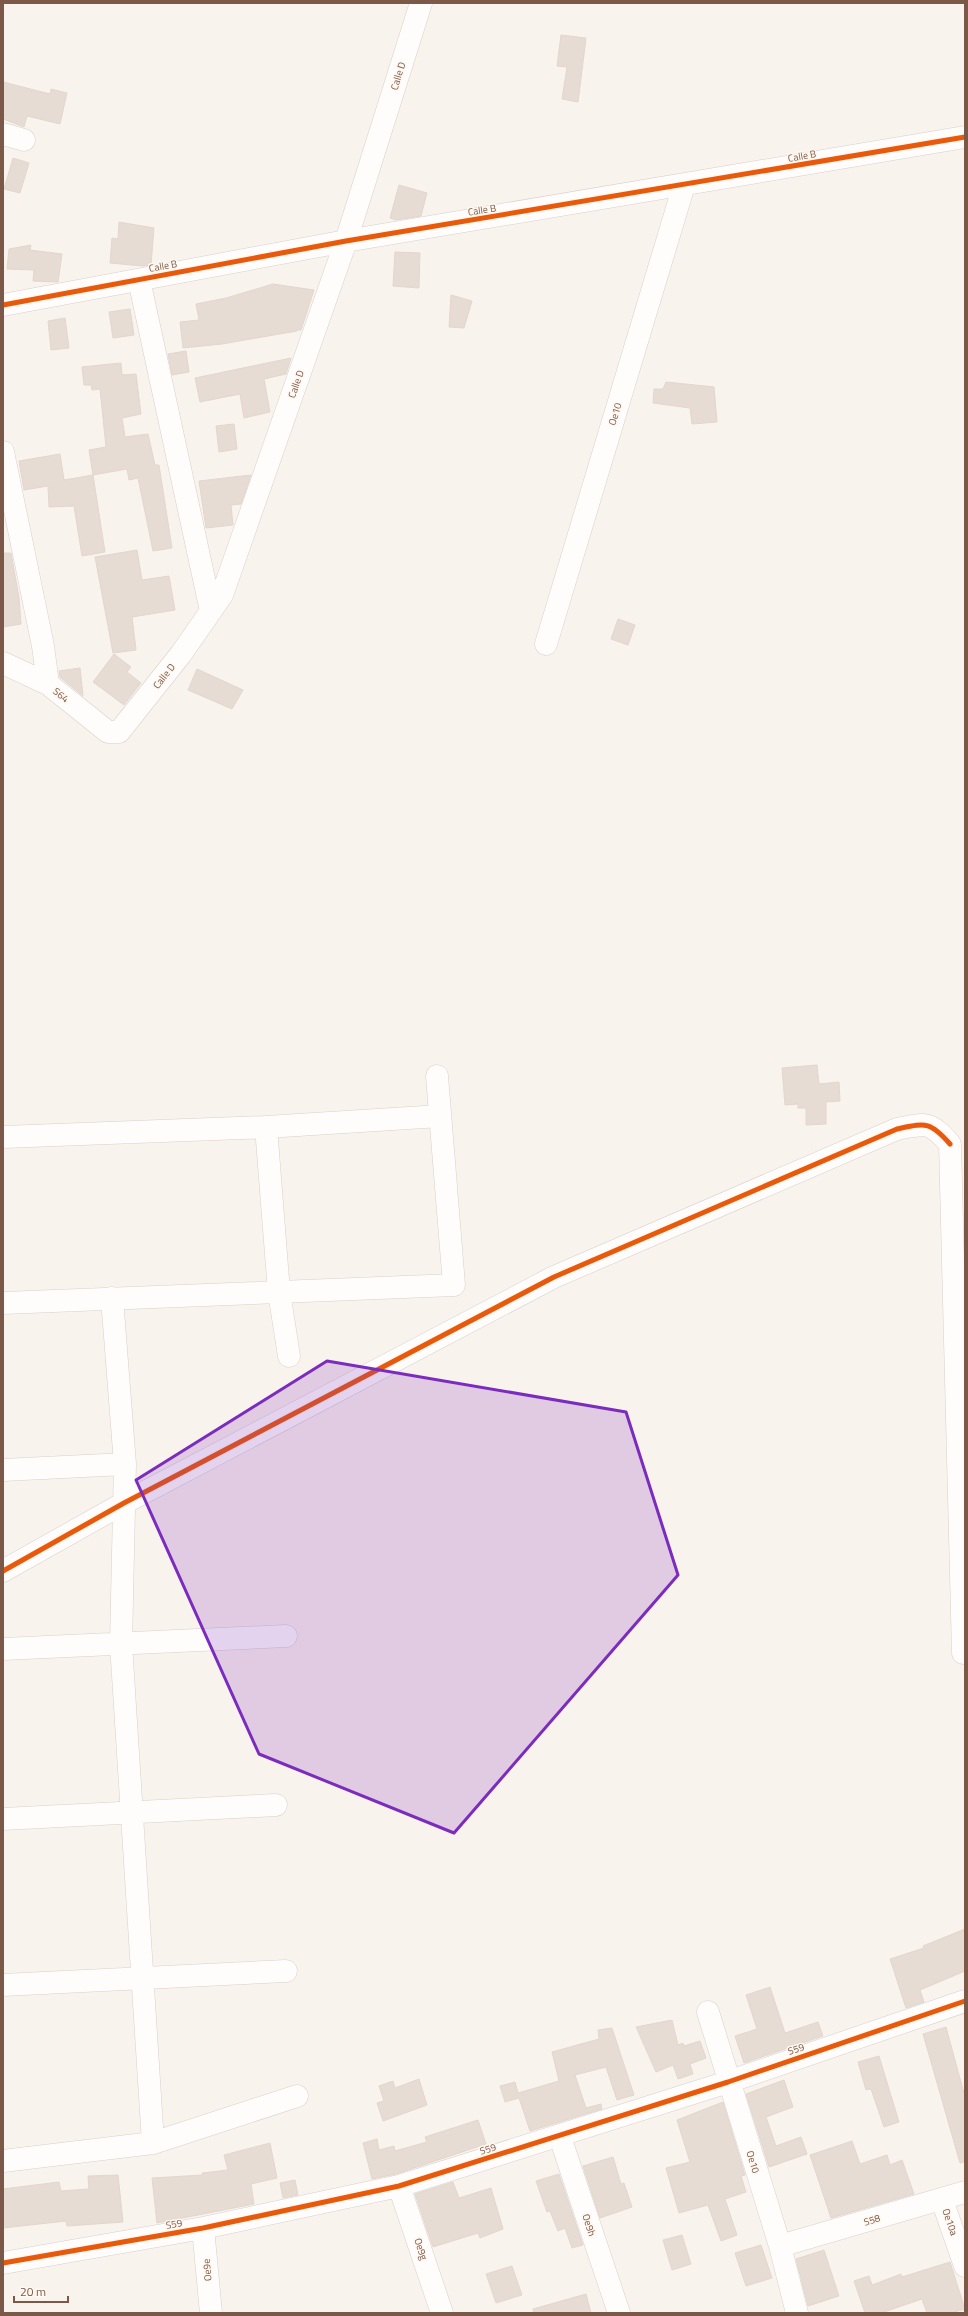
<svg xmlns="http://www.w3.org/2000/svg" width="968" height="2316" viewBox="0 0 968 2316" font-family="'Titillium Web',sans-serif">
	<rect width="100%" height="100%" fill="#f9f3ed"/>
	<path fill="#e6dcd4" stroke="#e3d6ce" d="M 561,35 L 586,38 L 578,102 L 562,99 L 567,67 L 557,66 Z
		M 3,82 L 50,94 L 51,89 L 67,93 L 60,124 L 27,116 L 24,127 L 3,119 Z
		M 13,158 L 29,163 L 20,193 L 4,189 Z
		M 399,185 L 427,193 L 421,216 L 396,220 L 390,218 Z
		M 119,222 L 154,228 L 151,265 L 143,266 L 110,263 L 112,238 L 118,239 Z
		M 31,245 L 30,250 L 62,254 L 58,282 L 33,281 L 34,270 L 7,269 L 9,249 Z
		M 395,252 L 420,253 L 419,288 L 393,286 Z
		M 273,284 L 314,290 L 301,330 L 296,330 L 297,331 L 222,344 L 183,348 L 180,322 L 199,320 L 196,304 L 226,298 Z
		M 451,295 L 472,301 L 464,328 L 449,327 Z
		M 130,309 L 134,335 L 113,338 L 109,312 Z
		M 65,318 L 69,348 L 51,350 L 48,321 Z
		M 186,351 L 189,372 L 172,375 L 168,354 Z
		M 291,358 L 286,374 L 264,379 L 270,412 L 244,418 L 240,394 L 200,402 L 195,378 Z
		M 121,363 L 122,375 L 136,374 L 141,414 L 122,418 L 125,437 L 148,434 L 155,465 L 159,465 L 172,548 L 153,551 L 138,478 L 129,480 L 127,469 L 93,475 L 89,450 L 106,447 L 100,389 L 92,390 L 91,385 L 84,385 L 82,367 Z
		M 666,382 L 714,387 L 717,422 L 692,424 L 690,408 L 653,403 L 654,389 L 663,389 Z
		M 234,424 L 237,449 L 219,452 L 216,426 Z
		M 60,454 L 64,480 L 93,475 L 105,552 L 82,556 L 74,506 L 49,507 L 48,486 L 24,490 L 19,461 Z
		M 251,475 L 241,504 L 231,505 L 233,525 L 206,528 L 199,481 Z
		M 137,550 L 142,580 L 169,576 L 175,610 L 132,617 L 136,650 L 113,653 L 95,557 Z
		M 3,553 L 11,553 L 19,598 L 21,624 L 3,627 Z
		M 618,619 L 635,625 L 628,645 L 611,639 Z
		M 114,654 L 131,667 L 127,672 L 141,683 L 124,705 L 93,682 Z
		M 80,668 L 83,696 L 60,677 L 59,671 Z
		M 197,669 L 243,690 L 232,709 L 188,690 Z
		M 817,1065 L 819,1084 L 839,1082 L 840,1101 L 826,1102 L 826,1124 L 806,1125 L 806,1108 L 798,1108 L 798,1104 L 785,1105 L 782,1068 Z
		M 965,1929 L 965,1971 L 920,1990 L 924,2002 L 906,2008 L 890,1959 L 924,1948 L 923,1946 Z
		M 770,1987 L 785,2033 L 818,2022 L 823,2036 L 744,2063 L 735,2036 L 757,2029 L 746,1995 Z
		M 672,2020 L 678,2045 L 683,2043 L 684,2046 L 700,2041 L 706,2058 L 690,2064 L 693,2074 L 678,2079 L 673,2065 L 656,2072 L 636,2027 Z
		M 946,2027 L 965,2097 L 965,2162 L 960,2163 L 923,2034 Z
		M 612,2028 L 634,2095 L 617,2100 L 606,2067 L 575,2075 L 586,2108 L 601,2104 L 602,2109 L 530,2131 L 519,2098 L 505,2102 L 500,2086 L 515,2082 L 518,2093 L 559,2081 L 552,2052 L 599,2039 L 598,2030 Z
		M 879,2056 L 899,2122 L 884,2127 L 871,2089 L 866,2090 L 858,2062 Z
		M 419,2079 L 427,2105 L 383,2121 L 377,2103 L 384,2101 L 379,2086 L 393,2081 L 395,2088 Z
		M 784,2080 L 793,2107 L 766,2117 L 776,2146 L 801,2137 L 807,2154 L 769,2167 L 746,2094 Z
		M 723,2102 L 745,2175 L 741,2176 L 746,2192 L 725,2199 L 737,2235 L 721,2241 L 708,2205 L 679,2213 L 666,2168 L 690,2162 L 677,2120 Z
		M 478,2120 L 486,2144 L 396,2174 L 372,2179 L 363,2143 L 377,2139 L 379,2150 L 394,2146 L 395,2151 L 427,2142 L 425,2137 Z
		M 852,2141 L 860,2164 L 887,2155 L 890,2165 L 902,2160 L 914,2194 L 831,2218 L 810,2155 Z
		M 270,2143 L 277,2178 L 251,2184 L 254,2204 L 157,2223 L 152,2178 L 203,2175 L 202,2173 L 228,2170 L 224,2155 Z
		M 613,2157 L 621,2184 L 624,2183 L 632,2207 L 600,2218 L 583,2166 Z
		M 559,2174 L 583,2245 L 572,2248 L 565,2228 L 558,2231 L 550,2211 L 547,2212 L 536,2181 Z
		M 118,2175 L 123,2222 L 67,2226 L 66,2221 L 3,2228 L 3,2189 L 59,2182 L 61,2191 L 89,2189 L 88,2176 Z
		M 295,2180 L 298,2195 L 283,2198 L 280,2183 Z
		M 453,2182 L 459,2198 L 491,2188 L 503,2229 L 480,2238 L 478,2233 L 433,2247 L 415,2194 Z
		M 682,2235 L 691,2264 L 672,2270 L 663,2240 Z
		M 761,2245 L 772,2278 L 746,2286 L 735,2253 Z
		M 824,2250 L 839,2296 L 808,2306 L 796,2259 Z
		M 950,2262 L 965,2309 L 951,2313 L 927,2313 L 922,2299 L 881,2313 L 865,2313 L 854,2281 L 869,2276 L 872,2285 L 901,2274 L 902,2277 Z
		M 512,2266 L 522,2295 L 496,2303 L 486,2274 Z
		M 586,2294 L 591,2313 L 534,2313 L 533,2309 Z"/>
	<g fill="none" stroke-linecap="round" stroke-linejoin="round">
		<g stroke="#d9cfca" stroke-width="23">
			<path id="minor" d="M 3,134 L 24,140
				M 139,280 L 211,611
				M 3,305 L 346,241 L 965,137
				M 3,452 L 43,646 L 48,684
				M 546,644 L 684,185
				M 3,663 L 48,684 L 108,732 L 119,732 L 181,654 L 222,595 L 346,241 L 421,3
				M 266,1127 L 279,1292 L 289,1356
				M 3,1137 L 266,1127 L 440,1116
				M 112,1298 L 125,1464 L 121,1644 L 153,2143
				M 3,1303 L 454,1285 L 437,1076
				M 3,1470 L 125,1464
				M 3,1571 L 124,1503 L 554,1277 L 897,1129 C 926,1123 930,1121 950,1144 L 963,1653
				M 3,1649 L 286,1636
				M 3,1819 L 276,1805
				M 3,1985 L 286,1971
				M 708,2012 L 780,2246 L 797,2313
				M 560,2137 L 619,2313
				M 3,2161 L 153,2143 L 297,2096
				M 399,2186 L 442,2313
				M 942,2200 L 965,2266
				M 203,2228 L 211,2313
				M 780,2246 L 965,2192
				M 3,2263 L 203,2228 L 399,2186 L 728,2082 L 965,2001"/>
		</g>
		<use href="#minor" stroke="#fefdfc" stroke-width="22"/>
		<g stroke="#fff8f0" stroke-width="8">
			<path id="cycleway" d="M 3,305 L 346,241 L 965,137
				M 3,1571 L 124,1503 L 554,1277 L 897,1129 C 926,1123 930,1121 950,1144
				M 3,2263 L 203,2228 L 399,2186 L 728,2082 L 965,2001"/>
		</g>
		<use href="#cycleway" stroke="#e8590c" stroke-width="5"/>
	</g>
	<path fill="#7b2cbf" fill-opacity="0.2" stroke="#7b2cbf" stroke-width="3" stroke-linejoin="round" d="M 327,1361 L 626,1412 L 678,1575 L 454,1833 L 259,1754 L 136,1480 Z"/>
	<g text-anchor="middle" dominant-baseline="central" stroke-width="3" stroke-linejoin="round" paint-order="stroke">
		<g font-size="10" fill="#7c5848" stroke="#fff8f0">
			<text transform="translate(398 76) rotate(-73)">Calle D</text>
			<text transform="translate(802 156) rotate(-10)">Calle B</text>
			<text transform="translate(482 210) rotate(-9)">Calle B</text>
			<text transform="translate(163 266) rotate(-10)">Calle B</text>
			<text transform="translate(296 384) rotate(-71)">Calle D</text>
			<text transform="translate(615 414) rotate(-73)">Oe10</text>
			<text transform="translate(164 676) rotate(-52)">Calle D</text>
			<text transform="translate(61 695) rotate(39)">S64</text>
			<text transform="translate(796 2049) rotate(-19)">S59</text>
			<text transform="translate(488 2149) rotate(-17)">S59</text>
			<text transform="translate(753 2162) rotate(73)">Oe10</text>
			<text transform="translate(872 2220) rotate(-16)">S58</text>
			<text transform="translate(950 2222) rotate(71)">Oe10a</text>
			<text transform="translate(174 2224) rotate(-10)">S59</text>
			<text transform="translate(589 2225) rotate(72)">Oe9h</text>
			<text transform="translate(421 2249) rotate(72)">Oe9g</text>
			<text transform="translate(207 2270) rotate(-95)">Oe9e</text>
		</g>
	</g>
	<rect width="968" height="2316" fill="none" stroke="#7c5848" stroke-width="8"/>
	<path d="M14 2296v6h54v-6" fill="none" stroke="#7c5848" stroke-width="2"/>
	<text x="20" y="2296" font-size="12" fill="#7c5848" stroke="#fff8f0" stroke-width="3" paint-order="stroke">20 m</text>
</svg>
